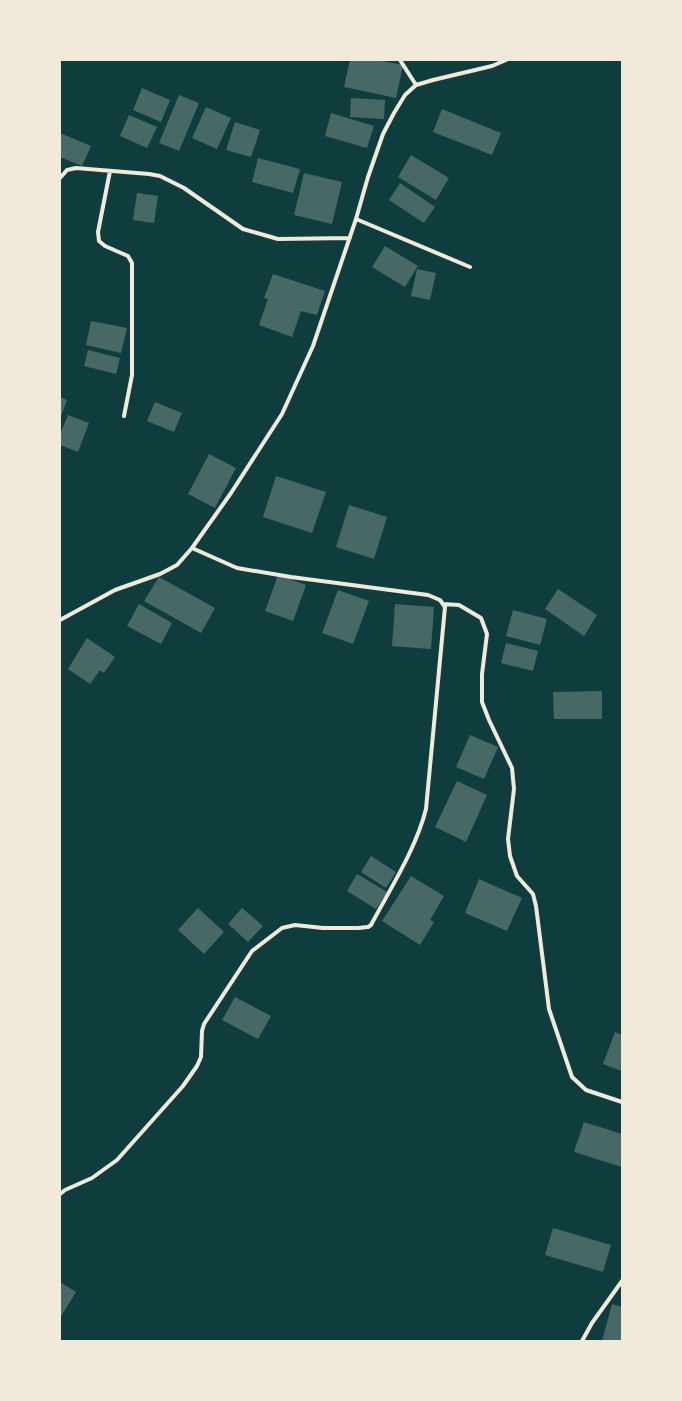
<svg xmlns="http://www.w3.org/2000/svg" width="682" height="1401" viewBox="0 0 682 1401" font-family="'Times New Roman',serif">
	<rect width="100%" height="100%" fill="#0f3d3e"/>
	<path fill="#486865" d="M 350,60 L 377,60 L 403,65 L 396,98 L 344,87 Z
		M 142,88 L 170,100 L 161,122 L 133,110 Z
		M 179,95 L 199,103 L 179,151 L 159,143 Z
		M 351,98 L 385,100 L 384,119 L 350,117 Z
		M 206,107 L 231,118 L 217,149 L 192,138 Z
		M 442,109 L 501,133 L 492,155 L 433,132 Z
		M 331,113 L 374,126 L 367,148 L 325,136 Z
		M 129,115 L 157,127 L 147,148 L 120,136 Z
		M 235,122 L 260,130 L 251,157 L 226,150 Z
		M 60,133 L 91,146 L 82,166 L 60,157 Z
		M 411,155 L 449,178 L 436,200 L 398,177 Z
		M 258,158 L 300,169 L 293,193 L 252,182 Z
		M 304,173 L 342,182 L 332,224 L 294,215 Z
		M 400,183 L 435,207 L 424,223 L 389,200 Z
		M 137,193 L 158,196 L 154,223 L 133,220 Z
		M 385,246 L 418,266 L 405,287 L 372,267 Z
		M 417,269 L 436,273 L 430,300 L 411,296 Z
		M 273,274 L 325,291 L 317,315 L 301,311 L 292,337 L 259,325 L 268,299 L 264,298 Z
		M 91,321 L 127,328 L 121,353 L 86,345 Z
		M 88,350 L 120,358 L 116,374 L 84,366 Z
		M 60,397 L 67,400 L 60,419 Z
		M 155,402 L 182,413 L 174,432 L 147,421 Z
		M 68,415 L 89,423 L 78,452 L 60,445 L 60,434 Z
		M 209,454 L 236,468 L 215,508 L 188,494 Z
		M 276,476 L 326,492 L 312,533 L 263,517 Z
		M 349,505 L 387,517 L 374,559 L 336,547 Z
		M 278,575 L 306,585 L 293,621 L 265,611 Z
		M 159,577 L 215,608 L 201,633 L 144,601 Z
		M 558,589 L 597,615 L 584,636 L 545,609 Z
		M 338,590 L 369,601 L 353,644 L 322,633 Z
		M 139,604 L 172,623 L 161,644 L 127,626 Z
		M 395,604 L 434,607 L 431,649 L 392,646 Z
		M 513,610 L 547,619 L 540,645 L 506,636 Z
		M 87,638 L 115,657 L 104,673 L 100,670 L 90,684 L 68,669 Z
		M 506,643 L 538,651 L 533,671 L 501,663 Z
		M 602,691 L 602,719 L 554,719 L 553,692 Z
		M 470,735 L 498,747 L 484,779 L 456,767 Z
		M 457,781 L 487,795 L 466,842 L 435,827 Z
		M 371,856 L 396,872 L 386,888 L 361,872 Z
		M 357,874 L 387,892 L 376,909 L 347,891 Z
		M 411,876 L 444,896 L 430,920 L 434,922 L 420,945 L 382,921 Z
		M 479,879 L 522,898 L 507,931 L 465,913 Z
		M 198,908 L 224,932 L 204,954 L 178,930 Z
		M 242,908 L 263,926 L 248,942 L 228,924 Z
		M 235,997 L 271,1016 L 258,1039 L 222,1020 Z
		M 615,1032 L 622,1035 L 622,1071 L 603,1064 Z
		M 584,1122 L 622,1134 L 622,1167 L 574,1152 Z
		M 553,1228 L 611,1245 L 603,1272 L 545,1255 Z
		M 60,1282 L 76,1292 L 60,1318 Z
		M 612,1304 L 622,1307 L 622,1341 L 602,1341 Z"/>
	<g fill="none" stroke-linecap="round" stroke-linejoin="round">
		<path stroke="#f1e9da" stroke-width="4" d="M 400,60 L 416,85
			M 110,171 L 98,232 L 99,241 L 105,246 L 128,256 L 132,263 L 132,375 L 124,416
			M 60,178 L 67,170 L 76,168 L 149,174 L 160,176 L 184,188 L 243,229 L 278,239 L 350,238
			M 356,219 L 470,267
			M 443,604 L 459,605 L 481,618 L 487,634 L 482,674 L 482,702 L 489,720 L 512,768 L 514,789 L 508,839 L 510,856 L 517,876 L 533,894 L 536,906 L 549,1009 L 572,1077 L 586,1090 L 622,1102
			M 60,620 L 115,590 L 160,574 L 177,565 L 192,548 L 231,493 L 282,414 L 313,346 L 356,219 L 368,177 L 383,134 L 394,113 L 405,95 L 416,85 L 433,80 L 492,66 L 506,60
			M 60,1194 L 65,1190 L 92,1178 L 117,1160 L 183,1086 L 197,1066 L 201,1057 L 202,1031 L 204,1024 L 252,951 L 282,928 L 295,925 L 323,928 L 358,928 L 368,927 L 371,925 C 390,889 416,849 426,809 L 445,607 L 440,600 L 428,595 L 291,577 L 237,568 L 192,548
			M 582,1341 L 592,1323 L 622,1281"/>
	</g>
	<rect width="682" height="1401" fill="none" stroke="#f1e9da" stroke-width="122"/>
</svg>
